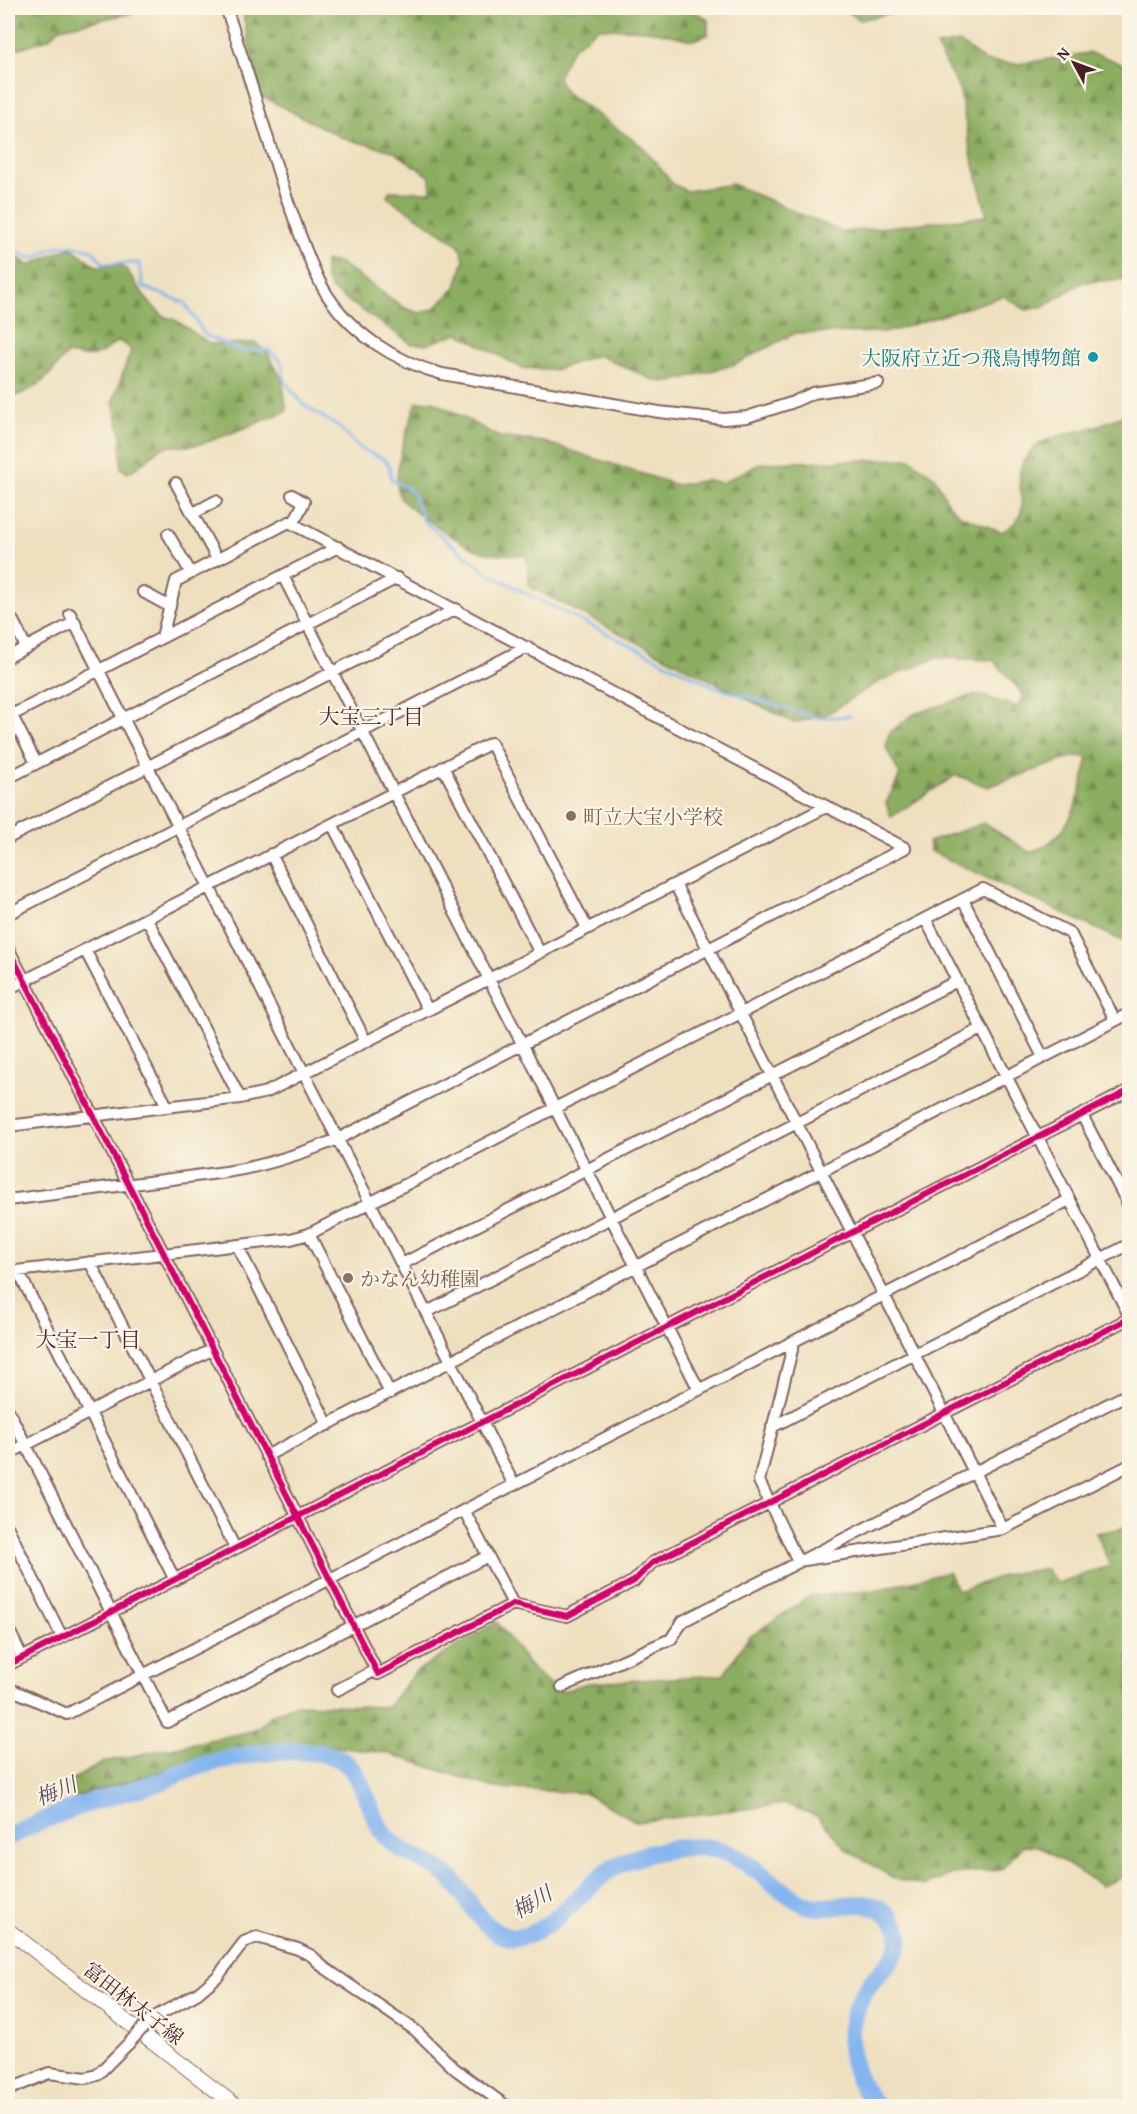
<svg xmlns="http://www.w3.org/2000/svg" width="1137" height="2114" viewBox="0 0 1137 2114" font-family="'Gentium Book Plus','Noto Serif JP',serif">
	<defs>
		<pattern id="forest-firs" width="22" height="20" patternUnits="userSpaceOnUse" patternTransform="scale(1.5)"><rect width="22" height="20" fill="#8cad61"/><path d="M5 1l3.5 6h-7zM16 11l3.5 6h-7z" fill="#748c50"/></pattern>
	</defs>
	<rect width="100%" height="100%" fill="#fcf5e5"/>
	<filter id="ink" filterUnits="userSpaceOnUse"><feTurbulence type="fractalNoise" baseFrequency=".0167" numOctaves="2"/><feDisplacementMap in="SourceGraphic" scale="12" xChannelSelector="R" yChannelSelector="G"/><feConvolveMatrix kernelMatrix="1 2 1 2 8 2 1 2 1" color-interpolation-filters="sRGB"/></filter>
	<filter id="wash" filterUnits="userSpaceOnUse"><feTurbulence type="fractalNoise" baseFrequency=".008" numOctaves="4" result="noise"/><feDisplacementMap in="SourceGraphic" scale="24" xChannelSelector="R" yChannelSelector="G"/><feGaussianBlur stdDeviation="1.35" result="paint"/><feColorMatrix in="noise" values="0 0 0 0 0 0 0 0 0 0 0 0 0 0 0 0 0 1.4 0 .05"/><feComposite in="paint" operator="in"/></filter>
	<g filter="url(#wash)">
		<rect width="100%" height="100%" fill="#eee0bf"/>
		<path fill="url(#forest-firs)" stroke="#6b6646" stroke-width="1.5" d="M 8,8 L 157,8 L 60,28 L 48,39 L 8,52 Z
			M 242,8 L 689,8 L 708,20 L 708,35 L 693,40 L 647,30 L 598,28 L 572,49 L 558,77 L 564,91 L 643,147 L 673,184 L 687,191 L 732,184 L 842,232 L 987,216 L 970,149 L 960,91 L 936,46 L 959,42 L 985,61 L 1018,64 L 1087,53 L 1102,56 L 1129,67 L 1129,279 L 1083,282 L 1042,307 L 1026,310 L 1004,296 L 889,332 L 795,333 L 736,364 L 671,382 L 656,381 L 598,355 L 554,370 L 522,368 L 458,333 L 429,344 L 412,344 L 332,290 L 325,277 L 325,261 L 340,263 L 405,308 L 420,313 L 435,308 L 456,287 L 464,259 L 459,245 L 387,197 L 389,191 L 431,192 L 430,177 L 393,151 L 345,139 L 259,95 Z
			M 847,8 L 915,8 L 860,20 L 846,10 Z
			M 71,247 L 96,266 L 120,265 L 126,269 L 148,301 L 163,316 L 177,321 L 210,344 L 255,343 L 267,352 L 282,379 L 287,411 C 258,422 230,435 200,444 C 189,448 168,444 160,449 C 147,457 143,466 127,473 L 121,468 L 121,435 L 113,401 L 131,350 L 125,344 L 118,341 C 96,358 94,359 67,354 C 47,377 39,390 8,398 L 8,250 L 29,265 Z
			M 433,401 L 499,437 L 544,442 L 677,485 L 707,480 L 722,483 L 760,463 L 910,459 L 935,477 L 949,505 L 960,515 L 1002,532 C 1044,510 1002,481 1030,452 C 1047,434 1068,435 1090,428 C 1103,424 1117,418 1129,413 L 1129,944 L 930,851 L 928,842 L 984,823 L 1029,852 C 1071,842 1081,794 1088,757 L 1072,757 L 988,787 L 956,775 L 891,817 L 886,803 L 900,775 L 886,748 L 889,733 L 914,714 L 976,694 L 1018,707 L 1023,694 L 993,660 L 937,658 L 878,682 L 825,715 L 794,723 L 530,587 L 526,556 C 511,554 494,555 480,551 C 468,548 404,507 400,497 C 390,474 409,424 417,402 Z
			M 1129,1527 L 1129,1875 L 1101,1886 L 1039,1846 L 1023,1845 L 1001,1870 L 953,1874 L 924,1886 L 895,1879 L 847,1850 L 817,1816 L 785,1804 L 637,1822 L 584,1793 L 494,1788 L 387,1753 L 310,1744 L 223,1754 L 74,1797 L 66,1783 L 104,1762 L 247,1732 L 259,1727 L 269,1716 L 296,1704 L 388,1707 L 415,1672 L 497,1622 L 533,1670 L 561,1692 L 587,1683 L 723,1675 L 748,1638 L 810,1596 L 872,1591 L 948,1572 L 958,1591 L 1012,1573 L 1046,1569 L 1057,1583 L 1110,1566 L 1096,1533 Z"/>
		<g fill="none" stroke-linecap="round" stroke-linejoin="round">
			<path stroke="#84b5f0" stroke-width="3" d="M 8,245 C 42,270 32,251 63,246 C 71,245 82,248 91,249 L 104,264 L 139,263 L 143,287 L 185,303 L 205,335 L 242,351 L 268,350 L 281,361 L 285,382 L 304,405 L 339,427 L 361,449 L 384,459 L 389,465 L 391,479 L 412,491 L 423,520 L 433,529 L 485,571 L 529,595 L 715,687 L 818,718 L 850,716"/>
			<path stroke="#84b5f0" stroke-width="18" d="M 8,1837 C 59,1810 105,1798 160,1782 C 168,1779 175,1775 183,1772 C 221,1757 299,1742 337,1758 C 363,1768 367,1810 382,1831 C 403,1859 432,1859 453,1881 C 469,1898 483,1933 509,1937 C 543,1943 580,1892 605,1873 C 630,1855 686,1841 718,1850 C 751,1859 772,1887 802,1903 C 827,1916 863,1892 886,1913 C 898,1923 904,1938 896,1952 C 888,1967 873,1977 865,1991 C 841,2031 847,2072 876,2106"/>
		</g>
	</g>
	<g filter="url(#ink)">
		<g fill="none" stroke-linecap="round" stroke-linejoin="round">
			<g stroke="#83635f" stroke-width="14">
				<path id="minor" d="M 226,8 C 248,71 266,135 287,199 C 298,228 308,261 323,288 C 348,332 394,361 442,374 L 659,412 L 724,419 L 747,417 L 791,403 L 813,393 L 878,383
					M 176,483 L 217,559
					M 292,495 L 304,502 L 293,524
					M 192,514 L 216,501
					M 168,534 L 191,573
					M 283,576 L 699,1390
					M 143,592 L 170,607
					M 70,614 L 514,1485
					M 13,621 L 26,647
					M 162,637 L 176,581 L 289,522 L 905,848
					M 8,657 L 75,622
					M 8,708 L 36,763
					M 8,717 L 338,547
					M 443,767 L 540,953
					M 8,778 L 397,578
					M 332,824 L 428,1010
					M 8,838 L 456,609
					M 271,854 L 366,1042
					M 675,884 L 1003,1529
					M 963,900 L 1043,1057
					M 8,914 L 527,647
					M 147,919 L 240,1098
					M 926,920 L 1130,1317
					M 8,948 L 378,1674 L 513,1604 L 567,1616 L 634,1581 L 652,1563 L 1130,1318
					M 85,950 L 167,1106
					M 8,989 L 491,743 L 587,928
					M 1082,1115 L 1130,1208
					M 8,1126 L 240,1098 L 267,1092 L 826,807
					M 8,1200 L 226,1172 C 266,1166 301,1154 338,1139 L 905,848
					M 309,1234 L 390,1393
					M 237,1245 L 328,1425
					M 90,1262 L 235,1548
					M 402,1264 L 957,981
					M 18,1271 L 175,1580
					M 8,1272 L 291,1239 L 309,1234 L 983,889 L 1070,933 L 1115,1020
					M 427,1312 L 981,1029
					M 794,1342 L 759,1481 L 798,1561 L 1003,1529 L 1130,1465
					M 8,1410 L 167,1722 L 488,1556
					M 772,1427 L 1130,1244
					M 8,1454 L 211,1350
					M 266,1456 L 1130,1013
					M 464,1510 L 513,1604
					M 8,1528 L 62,1637
					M 8,1628 L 22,1657
					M 8,1665 L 1130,1090
					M 562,1687 L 671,1639 L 683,1621 L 1130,1393
					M 8,1688 L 67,1714 L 1069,1200
					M 337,1690 L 376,1670
					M 151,2019 L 198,1993 L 218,1976 L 244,1942 L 257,1937 L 298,1949 L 312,1956 L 322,1966 L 415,2030 L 455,2069 L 506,2106
					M 8,2090 L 49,2073 L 86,2078 L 97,2075 L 128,2044
					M 8,2105 L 9,2106"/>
			</g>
			<g stroke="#83635f" stroke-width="16">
				<path id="major" d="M 8,1930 L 236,2106"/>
			</g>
			<use href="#minor" stroke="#fff" stroke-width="10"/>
			<use href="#major" stroke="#fff" stroke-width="14"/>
			<g stroke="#83635f" stroke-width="14" stroke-linecap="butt">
				<path id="minor-bridge" d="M 128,2044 L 151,2019"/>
			</g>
			<use href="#minor-bridge" stroke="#fff" stroke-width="10"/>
			<g stroke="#fcf5e5" stroke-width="10">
				<path id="cycleway" d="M 8,948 L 378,1674 L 513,1604 L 567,1616 L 634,1581 L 652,1563 L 1130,1318
					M 8,1665 L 1130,1090"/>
			</g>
			<use href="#cycleway" stroke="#d6006c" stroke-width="6"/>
		</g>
	</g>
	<circle fill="#0f9aa8" stroke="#fcf5e5" stroke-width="2" cx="1093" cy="357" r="6"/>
	<g fill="#8d6e63" stroke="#fcf5e5" stroke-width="2">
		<circle cx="571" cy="816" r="6"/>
		<circle cx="348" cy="1278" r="6"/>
	</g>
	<g text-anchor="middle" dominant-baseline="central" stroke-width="4.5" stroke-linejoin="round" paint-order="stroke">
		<g font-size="20" fill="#0d838f" stroke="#fcf5e5" text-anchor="end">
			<text x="1081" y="357">大阪府立近つ飛鳥博物館</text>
		</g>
		<g font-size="20" fill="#785e54" stroke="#fcf5e5" text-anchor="start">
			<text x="583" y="816">町立大宝小学校</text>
			<text x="360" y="1278">かなん幼稚園</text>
		</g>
		<g font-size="20" fill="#4a1f2b" stroke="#fcf5e5">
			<text transform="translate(134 2003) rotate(38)">富田林太子線</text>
		</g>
		<g font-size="21" fill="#4a1f2b" stroke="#fcf5e5">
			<text x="371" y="716">大宝三丁目</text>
			<text x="88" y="1339">大宝一丁目</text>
		</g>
		<g font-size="21" font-style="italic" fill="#5b4c66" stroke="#fcf5e5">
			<text transform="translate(56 1791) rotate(-23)">梅川</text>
			<text transform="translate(532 1902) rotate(-31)">梅川</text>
		</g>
	</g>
	<rect width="1137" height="2114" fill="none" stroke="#fcf5e5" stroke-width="30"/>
	<g transform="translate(1074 63) rotate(311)" stroke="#fcf5e5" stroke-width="4.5" paint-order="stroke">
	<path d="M0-4.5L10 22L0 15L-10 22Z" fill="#4a1f2b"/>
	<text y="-9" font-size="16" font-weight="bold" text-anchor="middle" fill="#4a1f2b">N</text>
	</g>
</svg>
